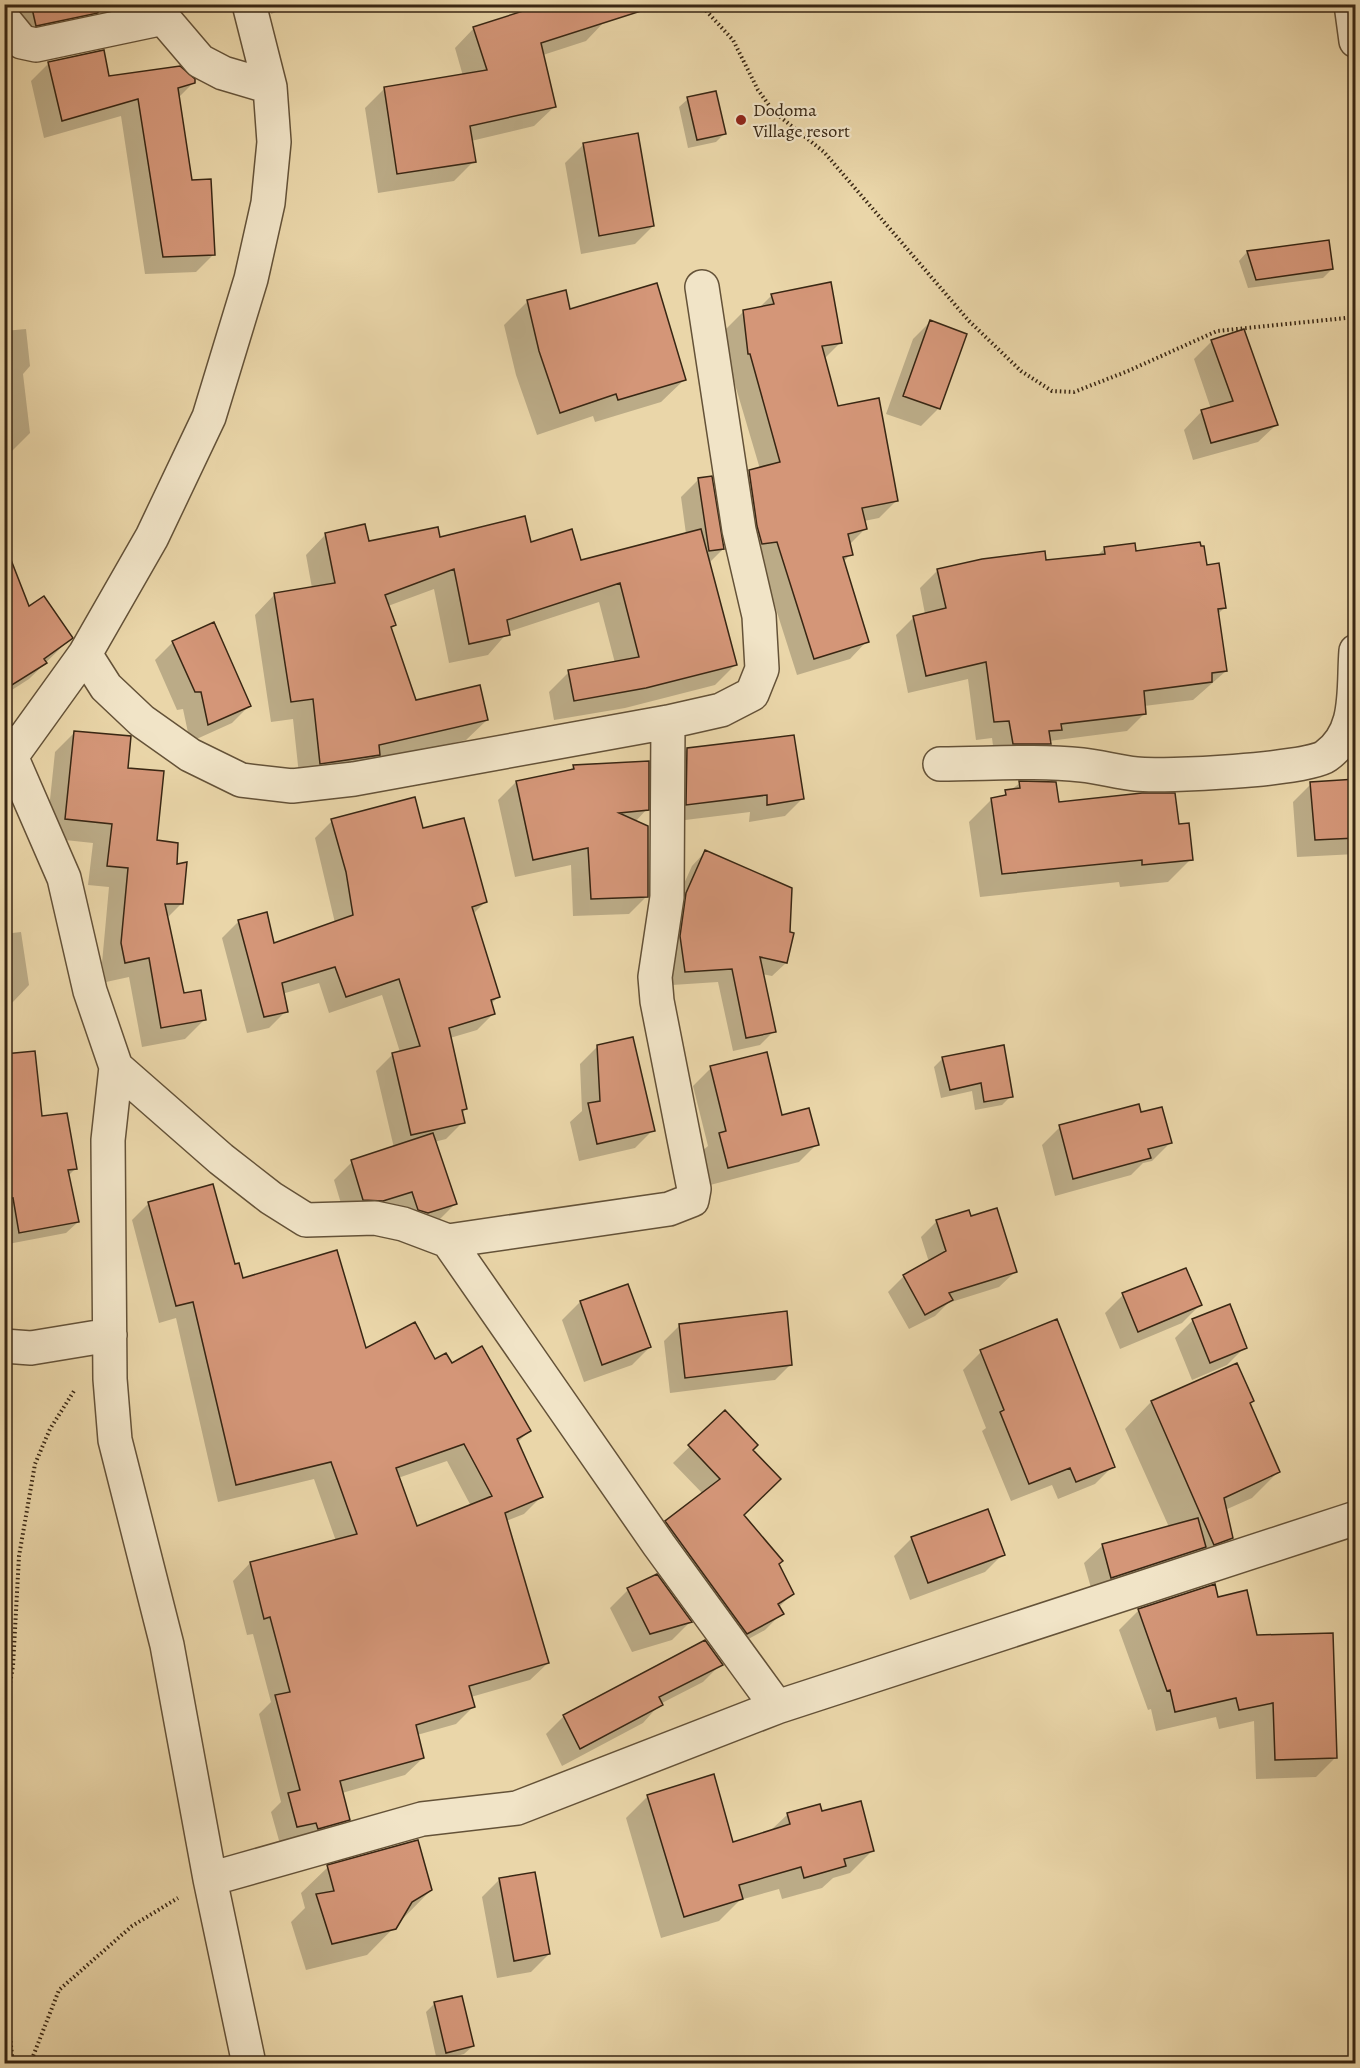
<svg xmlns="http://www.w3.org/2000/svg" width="1360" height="2068" viewBox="0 0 1360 2068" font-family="Alegreya,serif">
	<rect width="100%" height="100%" fill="#ead6a9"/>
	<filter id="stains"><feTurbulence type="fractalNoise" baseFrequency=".00333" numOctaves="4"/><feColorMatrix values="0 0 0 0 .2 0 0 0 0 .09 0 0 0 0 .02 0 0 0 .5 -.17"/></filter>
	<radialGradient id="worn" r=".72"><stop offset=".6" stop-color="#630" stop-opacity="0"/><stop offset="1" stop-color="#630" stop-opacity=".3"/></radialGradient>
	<path fill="#0003" fill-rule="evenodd" d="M 10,4 L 95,4 L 96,12 L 78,30 L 17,43 Z
		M 268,4 L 297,4 L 271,14 Z
		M 605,21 L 586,41 L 543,55 L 554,107 L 534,126 L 471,141 L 474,161 L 454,181 L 378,193 L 365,108 L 385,88 L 463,76 L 455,48 L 474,28 Z
		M 49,63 L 108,78 L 193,83 L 178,98 L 191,182 L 214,254 L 196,272 L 145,274 L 121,116 L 44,138 L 31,81 Z
		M 688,99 L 724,134 L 716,142 L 688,148 L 679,107 Z
		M 583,145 L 653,226 L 635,244 L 581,254 L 565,163 Z
		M 1328,241 L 1332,269 L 1323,278 L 1248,288 L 1239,261 L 1247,252 Z
		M 565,292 L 569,311 L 685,379 L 661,402 L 595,422 L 593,416 L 537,435 L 516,375 L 504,325 L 527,302 Z
		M 772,295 L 841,342 L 824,359 L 837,407 L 896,501 L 879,518 L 864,521 L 866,528 L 849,545 L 851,554 L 843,562 L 867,641 L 850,659 L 797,675 L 760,559 L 732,489 L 750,471 L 760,469 L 731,371 L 726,329 L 743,312 L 759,308 Z
		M 931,321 L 939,408 L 921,426 L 886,414 L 913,339 Z
		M 26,329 L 30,366 L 23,374 L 30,433 L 12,451 L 4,452 L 4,331 Z
		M 1212,341 L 1276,425 L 1258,442 L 1193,460 L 1184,430 L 1202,411 L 1211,409 L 1194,359 Z
		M 699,479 L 723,549 L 709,563 L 736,664 L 715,685 L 625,708 L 554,720 L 549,692 L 569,672 L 615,663 L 599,602 L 508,632 L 488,655 L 449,663 L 434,589 L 388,606 L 395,625 L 390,629 L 415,702 L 487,720 L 466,740 L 372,762 L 300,784 L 293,719 L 271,722 L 255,615 L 275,594 L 312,588 L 306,555 L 326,534 L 367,543 L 439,539 L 530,544 L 580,562 L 686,534 L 681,497 Z
		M 4,548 L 29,608 L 71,638 L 29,679 L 4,695 Z
		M 1105,548 L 1205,567 L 1225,607 L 1218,614 L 1226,671 L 1193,700 L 1144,706 L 1145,713 L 1127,731 L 1049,741 L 1049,744 L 1031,762 L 995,761 L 992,738 L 976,740 L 968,679 L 908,693 L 896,635 L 914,617 L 925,614 L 920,588 L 938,570 L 1097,556 Z
		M 173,642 L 250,705 L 232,723 L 190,742 L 183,709 L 177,710 L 155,660 Z
		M 75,732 L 127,769 L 155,842 L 175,866 L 181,904 L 167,918 L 183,995 L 204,1020 L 185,1039 L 142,1047 L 129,977 L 106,982 L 102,963 L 109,887 L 88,885 L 93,843 L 46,838 L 55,752 Z
		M 687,749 L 803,798 L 785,816 L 749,822 L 750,812 L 669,822 L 669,767 Z
		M 574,766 L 647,809 L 635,822 L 647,896 L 629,914 L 573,916 L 571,865 L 515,877 L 498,800 L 516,782 L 569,771 Z
		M 1356,781 L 1356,854 L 1297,857 L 1293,802 L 1311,784 Z
		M 1020,783 L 1058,804 L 1178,825 L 1191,859 L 1168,882 L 1120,887 L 1119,882 L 980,897 L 969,822 L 992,799 L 1000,798 Z
		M 332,821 L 422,830 L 485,902 L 473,914 L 498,997 L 491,1004 L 494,1013 L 477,1030 L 450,1038 L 466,1109 L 461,1114 L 463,1122 L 446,1139 L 434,1142 L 456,1203 L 438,1221 L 345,1217 L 334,1180 L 352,1162 L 394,1148 L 376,1071 L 393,1054 L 400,1052 L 382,995 L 329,1013 L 319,983 L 282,994 L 286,1011 L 269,1028 L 247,1033 L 222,938 L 239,921 L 273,945 L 335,923 L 315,838 Z
		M 705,852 L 786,963 L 772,976 L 762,974 L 774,1031 L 760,1045 L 733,1051 L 718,982 L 672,985 L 667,951 L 673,908 L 692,866 Z
		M 21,932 L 29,985 L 12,1003 L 4,1004 L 4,934 Z
		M 598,1046 L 653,1130 L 635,1148 L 579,1161 L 570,1122 L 582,1111 L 580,1064 Z
		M 4,1055 L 41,1118 L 75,1169 L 68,1176 L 78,1222 L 66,1233 L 8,1244 L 4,1226 Z
		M 943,1058 L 1011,1096 L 1002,1105 L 975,1110 L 972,1091 L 941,1098 L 934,1067 Z
		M 711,1068 L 781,1117 L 817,1144 L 799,1162 L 710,1185 L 701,1152 L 708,1146 L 693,1086 Z
		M 1140,1114 L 1170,1143 L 1152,1161 L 1143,1163 L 1131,1175 L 1055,1196 L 1042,1145 L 1060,1127 Z
		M 149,1203 L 234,1266 L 242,1280 L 365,1350 L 451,1365 L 529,1431 L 517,1443 L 541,1497 L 524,1514 L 506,1521 L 548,1663 L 530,1680 L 471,1697 L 474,1706 L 456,1724 L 417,1735 L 423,1758 L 405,1775 L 342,1793 L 348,1819 L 331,1837 L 280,1844 L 271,1812 L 281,1802 L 259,1714 L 271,1702 L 253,1634 L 247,1635 L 233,1581 L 250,1563 L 336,1541 L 314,1479 L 218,1502 L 176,1318 L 159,1323 L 132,1220 ZM 447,1461 L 471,1506 L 416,1528 L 398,1478 Z
		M 970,1218 L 1015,1272 L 999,1287 L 948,1303 L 935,1316 L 909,1329 L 888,1292 L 904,1276 L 929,1262 L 921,1237 L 937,1221 Z
		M 628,1285 L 650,1347 L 632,1365 L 584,1382 L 562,1320 L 580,1302 Z
		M 1123,1295 L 1200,1305 L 1182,1323 L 1120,1349 L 1105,1313 Z
		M 1193,1320 L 1245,1347 L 1227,1365 L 1192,1380 L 1175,1338 Z
		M 679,1326 L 790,1365 L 775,1380 L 670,1393 L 664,1341 Z
		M 981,1352 L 1113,1466 L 1095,1484 L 1058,1499 L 1052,1485 L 1011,1501 L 982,1431 L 986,1428 L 963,1370 Z
		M 1236,1365 L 1249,1404 L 1278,1472 L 1252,1498 L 1225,1510 L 1232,1538 L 1205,1564 L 1093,1595 L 1084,1563 L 1103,1545 L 1169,1527 L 1125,1429 L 1151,1402 Z
		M 725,1412 L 751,1450 L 742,1515 L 778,1564 L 793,1593 L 778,1608 L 782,1613 L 765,1630 L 730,1649 L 650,1539 L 703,1494 L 673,1463 Z
		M 912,1538 L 1003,1554 L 985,1572 L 910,1600 L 894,1556 Z
		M 628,1590 L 690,1622 L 672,1640 L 632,1652 L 610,1608 Z
		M 1217,1599 L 1256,1637 L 1336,1757 L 1316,1777 L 1256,1779 L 1254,1721 L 1219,1729 L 1216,1717 L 1156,1731 L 1151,1709 L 1148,1710 L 1119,1630 L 1139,1610 Z
		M 721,1664 L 703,1682 L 660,1704 L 643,1723 L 562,1766 L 546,1734 L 564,1716 Z
		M 648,1796 L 732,1844 L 770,1831 L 788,1814 L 820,1813 L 873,1850 L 850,1873 L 833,1878 L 822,1888 L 782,1899 L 779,1889 L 740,1900 L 719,1921 L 661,1938 L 626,1818 Z
		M 328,1867 L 431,1890 L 367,1955 L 306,1970 L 291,1922 L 305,1908 L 301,1893 Z
		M 500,1879 L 549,1954 L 531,1972 L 497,1978 L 482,1897 Z
		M 435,2003 L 473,2046 L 464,2054 L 437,2061 L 426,2012 Z"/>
	<path fill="#d49678" stroke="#382613" stroke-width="1.5" fill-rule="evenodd" d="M 31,4 L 97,4 L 98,13 L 36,26 Z
		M 545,4 L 640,4 L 641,11 L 541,43 L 556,107 L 470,126 L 476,162 L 397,174 L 384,87 L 487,70 L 473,27 Z
		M 104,50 L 109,76 L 180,66 L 195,79 L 195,83 L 178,88 L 192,180 L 211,179 L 215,255 L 163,257 L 138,99 L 62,121 L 48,62 Z
		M 716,91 L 726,134 L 697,140 L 687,97 Z
		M 638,133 L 654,226 L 599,236 L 583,143 Z
		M 1329,240 L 1333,269 L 1256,280 L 1247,251 Z
		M 831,282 L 842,343 L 822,346 L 838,406 L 879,398 L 898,501 L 862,508 L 867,529 L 848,534 L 853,555 L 843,557 L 869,642 L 814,659 L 777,542 L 762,544 L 757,526 L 749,470 L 780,462 L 750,354 L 748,354 L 743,310 L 774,304 L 771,294 Z
		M 657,283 L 686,380 L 618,400 L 616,394 L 560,413 L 539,351 L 527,300 L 566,290 L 570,309 Z
		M 930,320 L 967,334 L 940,409 L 903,396 Z
		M 1244,329 L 1278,425 L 1211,443 L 1201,410 L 1233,401 L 1211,340 Z
		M 712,476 L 724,549 L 709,551 L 698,478 Z
		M 525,516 L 531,542 L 572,529 L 581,560 L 701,529 L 737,665 L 646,688 L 574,701 L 568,670 L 639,657 L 620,583 L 507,620 L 510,635 L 469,644 L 454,569 L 385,595 L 396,625 L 391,627 L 416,700 L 480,685 L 488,720 L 379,745 L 380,755 L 320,764 L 313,699 L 291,702 L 274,593 L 335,583 L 325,533 L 365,524 L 369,541 L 438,527 L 440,537 Z
		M 1200,542 L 1201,546 L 1204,546 L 1207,565 L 1219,563 L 1226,608 L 1218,609 L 1227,671 L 1212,673 L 1212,682 L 1144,691 L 1146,714 L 1061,724 L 1062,730 L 1049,731 L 1051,744 L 1013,744 L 1009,721 L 994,722 L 986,662 L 926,676 L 913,616 L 946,608 L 937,569 L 982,559 L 1045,551 L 1046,560 L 1105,554 L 1104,547 L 1135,543 L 1136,551 Z
		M 6,547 L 29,606 L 44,596 L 73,638 L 44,659 L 47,663 L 4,690 Z
		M 214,622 L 251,706 L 208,725 L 201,692 L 195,692 L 172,641 Z
		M 74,731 L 131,736 L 128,768 L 164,771 L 157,840 L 178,843 L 177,864 L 187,862 L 183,904 L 165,904 L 184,993 L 201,990 L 206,1020 L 161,1028 L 149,958 L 125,963 L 121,943 L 128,868 L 107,866 L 112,824 L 65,819 Z
		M 794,735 L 804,799 L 767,805 L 767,795 L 686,805 L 687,748 Z
		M 649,761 L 649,810 L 619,813 L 648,826 L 648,897 L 591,899 L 588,848 L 533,860 L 516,781 L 574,769 L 573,765 Z
		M 1356,779 L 1356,838 L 1315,840 L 1310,782 Z
		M 1019,781 L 1056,782 L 1059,802 L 1142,793 L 1175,793 L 1179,824 L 1189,823 L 1193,860 L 1142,865 L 1142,860 L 1002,874 L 991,798 L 1006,795 L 1005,790 L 1020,788 Z
		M 415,797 L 423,828 L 464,818 L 487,902 L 472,907 L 500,997 L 491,1000 L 495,1014 L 449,1028 L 467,1109 L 462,1110 L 465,1123 L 411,1135 L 392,1053 L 420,1046 L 399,979 L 346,997 L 335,967 L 282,983 L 288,1012 L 264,1017 L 238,920 L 267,912 L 274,943 L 353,915 L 346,872 L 331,819 Z
		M 705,850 L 792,888 L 790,932 L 794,933 L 787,963 L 760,957 L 776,1032 L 746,1038 L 732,969 L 685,972 L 680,936 L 686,893 Z
		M 633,1037 L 655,1131 L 597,1144 L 588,1103 L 600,1101 L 597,1045 Z
		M 1004,1045 L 1013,1097 L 984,1102 L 981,1083 L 950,1090 L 942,1057 Z
		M 35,1051 L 42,1116 L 67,1113 L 77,1169 L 68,1170 L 79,1222 L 19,1233 L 13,1198 L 4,1200 L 4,1054 Z
		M 767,1052 L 782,1115 L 809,1108 L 819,1145 L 728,1168 L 719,1133 L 726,1131 L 710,1066 Z
		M 1139,1104 L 1141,1112 L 1162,1107 L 1172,1143 L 1148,1149 L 1151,1158 L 1073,1179 L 1059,1125 Z
		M 433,1133 L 457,1204 L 428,1213 L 418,1210 L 412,1192 L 383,1201 L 363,1200 L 351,1160 Z
		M 213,1184 L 235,1264 L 239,1263 L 243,1278 L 337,1250 L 366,1348 L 415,1322 L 435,1359 L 446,1353 L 452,1363 L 482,1346 L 531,1431 L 517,1439 L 543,1497 L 505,1513 L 549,1663 L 469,1686 L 475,1707 L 416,1725 L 424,1758 L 340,1781 L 350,1820 L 318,1829 L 316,1823 L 297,1827 L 288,1793 L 300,1790 L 275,1695 L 290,1692 L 270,1617 L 264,1619 L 250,1562 L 357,1534 L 331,1462 L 236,1485 L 193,1302 L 176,1306 L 148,1202 ZM 464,1444 L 492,1496 L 417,1526 L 396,1468 Z
		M 997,1208 L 1017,1272 L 949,1293 L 953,1300 L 925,1315 L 903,1275 L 946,1251 L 936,1220 L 969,1210 L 971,1216 Z
		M 1186,1268 L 1202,1305 L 1138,1332 L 1122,1293 Z
		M 628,1284 L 651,1347 L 602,1365 L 580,1301 Z
		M 1230,1304 L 1247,1348 L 1210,1363 L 1192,1319 Z
		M 787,1311 L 792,1365 L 685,1378 L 679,1324 Z
		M 1057,1319 L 1115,1467 L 1076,1482 L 1070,1468 L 1029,1484 L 1000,1412 L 1004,1410 L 980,1350 Z
		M 1237,1363 L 1254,1401 L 1250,1403 L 1280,1472 L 1224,1498 L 1233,1538 L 1214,1545 L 1151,1401 Z
		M 725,1410 L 758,1445 L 753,1450 L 781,1479 L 744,1515 L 783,1561 L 779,1564 L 794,1594 L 778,1604 L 784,1614 L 747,1634 L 665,1521 L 720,1479 L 688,1445 Z
		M 988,1509 L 1005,1555 L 928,1583 L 911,1537 Z
		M 1198,1518 L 1206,1547 L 1111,1578 L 1102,1544 Z
		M 657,1574 L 692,1622 L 650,1634 L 627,1588 Z
		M 1215,1584 L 1218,1597 L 1247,1590 L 1257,1635 L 1333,1633 L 1337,1758 L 1275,1760 L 1273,1703 L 1239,1710 L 1236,1698 L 1175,1712 L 1170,1690 L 1167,1691 L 1138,1609 Z
		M 705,1640 L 723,1665 L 659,1697 L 663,1705 L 580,1749 L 563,1715 Z
		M 714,1774 L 733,1842 L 790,1824 L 787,1813 L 820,1804 L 822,1811 L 861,1801 L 874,1851 L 844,1859 L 846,1866 L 804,1878 L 801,1867 L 739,1885 L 743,1899 L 684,1917 L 647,1795 Z
		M 418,1840 L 432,1890 L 412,1902 L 396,1929 L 332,1944 L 316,1894 L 334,1891 L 327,1865 Z
		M 535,1872 L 550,1954 L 514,1961 L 499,1878 Z
		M 462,1996 L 474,2046 L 446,2053 L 434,2002 Z"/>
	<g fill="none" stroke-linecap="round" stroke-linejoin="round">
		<g stroke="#645238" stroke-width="36">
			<path id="street" d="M 1351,4 L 1356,41
				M 4,20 L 22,42 L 36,45 L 159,19 L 165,20 L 200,61 L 223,73 L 270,87
				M 85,654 L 106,687 L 142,721 L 190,755 L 241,780 L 292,786 L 354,779 L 668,722 L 721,710 L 752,694 L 762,669 L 759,616 L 739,530 L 702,287
				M 4,740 L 64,878 L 90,991 L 116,1067 L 108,1140 L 110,1379 L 115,1440 L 167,1645 L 210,1879 L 249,2064
				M 4,757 L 13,754 L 85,654 L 152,537 L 209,417 L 251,279 L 268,203 L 274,142 L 270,87 L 249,4
				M 940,764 C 987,764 1036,760 1082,765 C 1100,767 1118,772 1136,774 C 1163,777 1307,770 1326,756 C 1360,732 1353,689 1356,651
				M 116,1067 L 221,1159 L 271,1198 L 306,1220 L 375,1218 L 403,1224 L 448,1241 L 669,1209 L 692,1200 L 694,1189 L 691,1174 L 657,1001 L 655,977 L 667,897 L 668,722
				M 448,1241 L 659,1545 L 777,1707
				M 4,1346 L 31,1348 L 110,1335
				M 210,1879 L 422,1819 L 517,1808 L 777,1707 L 1356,1518"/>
		</g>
		<path stroke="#382613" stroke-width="4" stroke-dasharray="1.5 3" stroke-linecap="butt" d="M 700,4 L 733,40 L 758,90 L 774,112 L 824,152 L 969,321 L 1021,371 L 1052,391 L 1074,392 L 1128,371 L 1217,331 L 1356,317
			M 4,1718 L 13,1666 L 19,1556 L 35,1464 L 50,1429 L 74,1391
			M 4,1983 L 13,2064
			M 30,2064 L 59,1990 L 132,1926 L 178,1898"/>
		<use href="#street" stroke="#f1e4c7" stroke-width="33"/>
	</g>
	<circle fill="#8f2418" stroke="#f1e4c7" stroke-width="2" cx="741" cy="120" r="6"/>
	<g text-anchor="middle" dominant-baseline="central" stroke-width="4.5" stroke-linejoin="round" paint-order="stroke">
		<g font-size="18" fill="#382613" stroke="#f1e4c7" text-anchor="start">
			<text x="753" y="110">Dodoma<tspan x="753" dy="21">Village resort</tspan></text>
		</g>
	</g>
	<rect width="1360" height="2068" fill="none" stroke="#ead6a9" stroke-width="24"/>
	<rect x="6" y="6" width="1348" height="2056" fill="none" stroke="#382613" stroke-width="3"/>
	<rect x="12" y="12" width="1336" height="2044" fill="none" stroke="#382613" stroke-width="1.5"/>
	<rect width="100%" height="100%" filter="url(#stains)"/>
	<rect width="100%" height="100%" fill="url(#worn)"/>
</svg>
